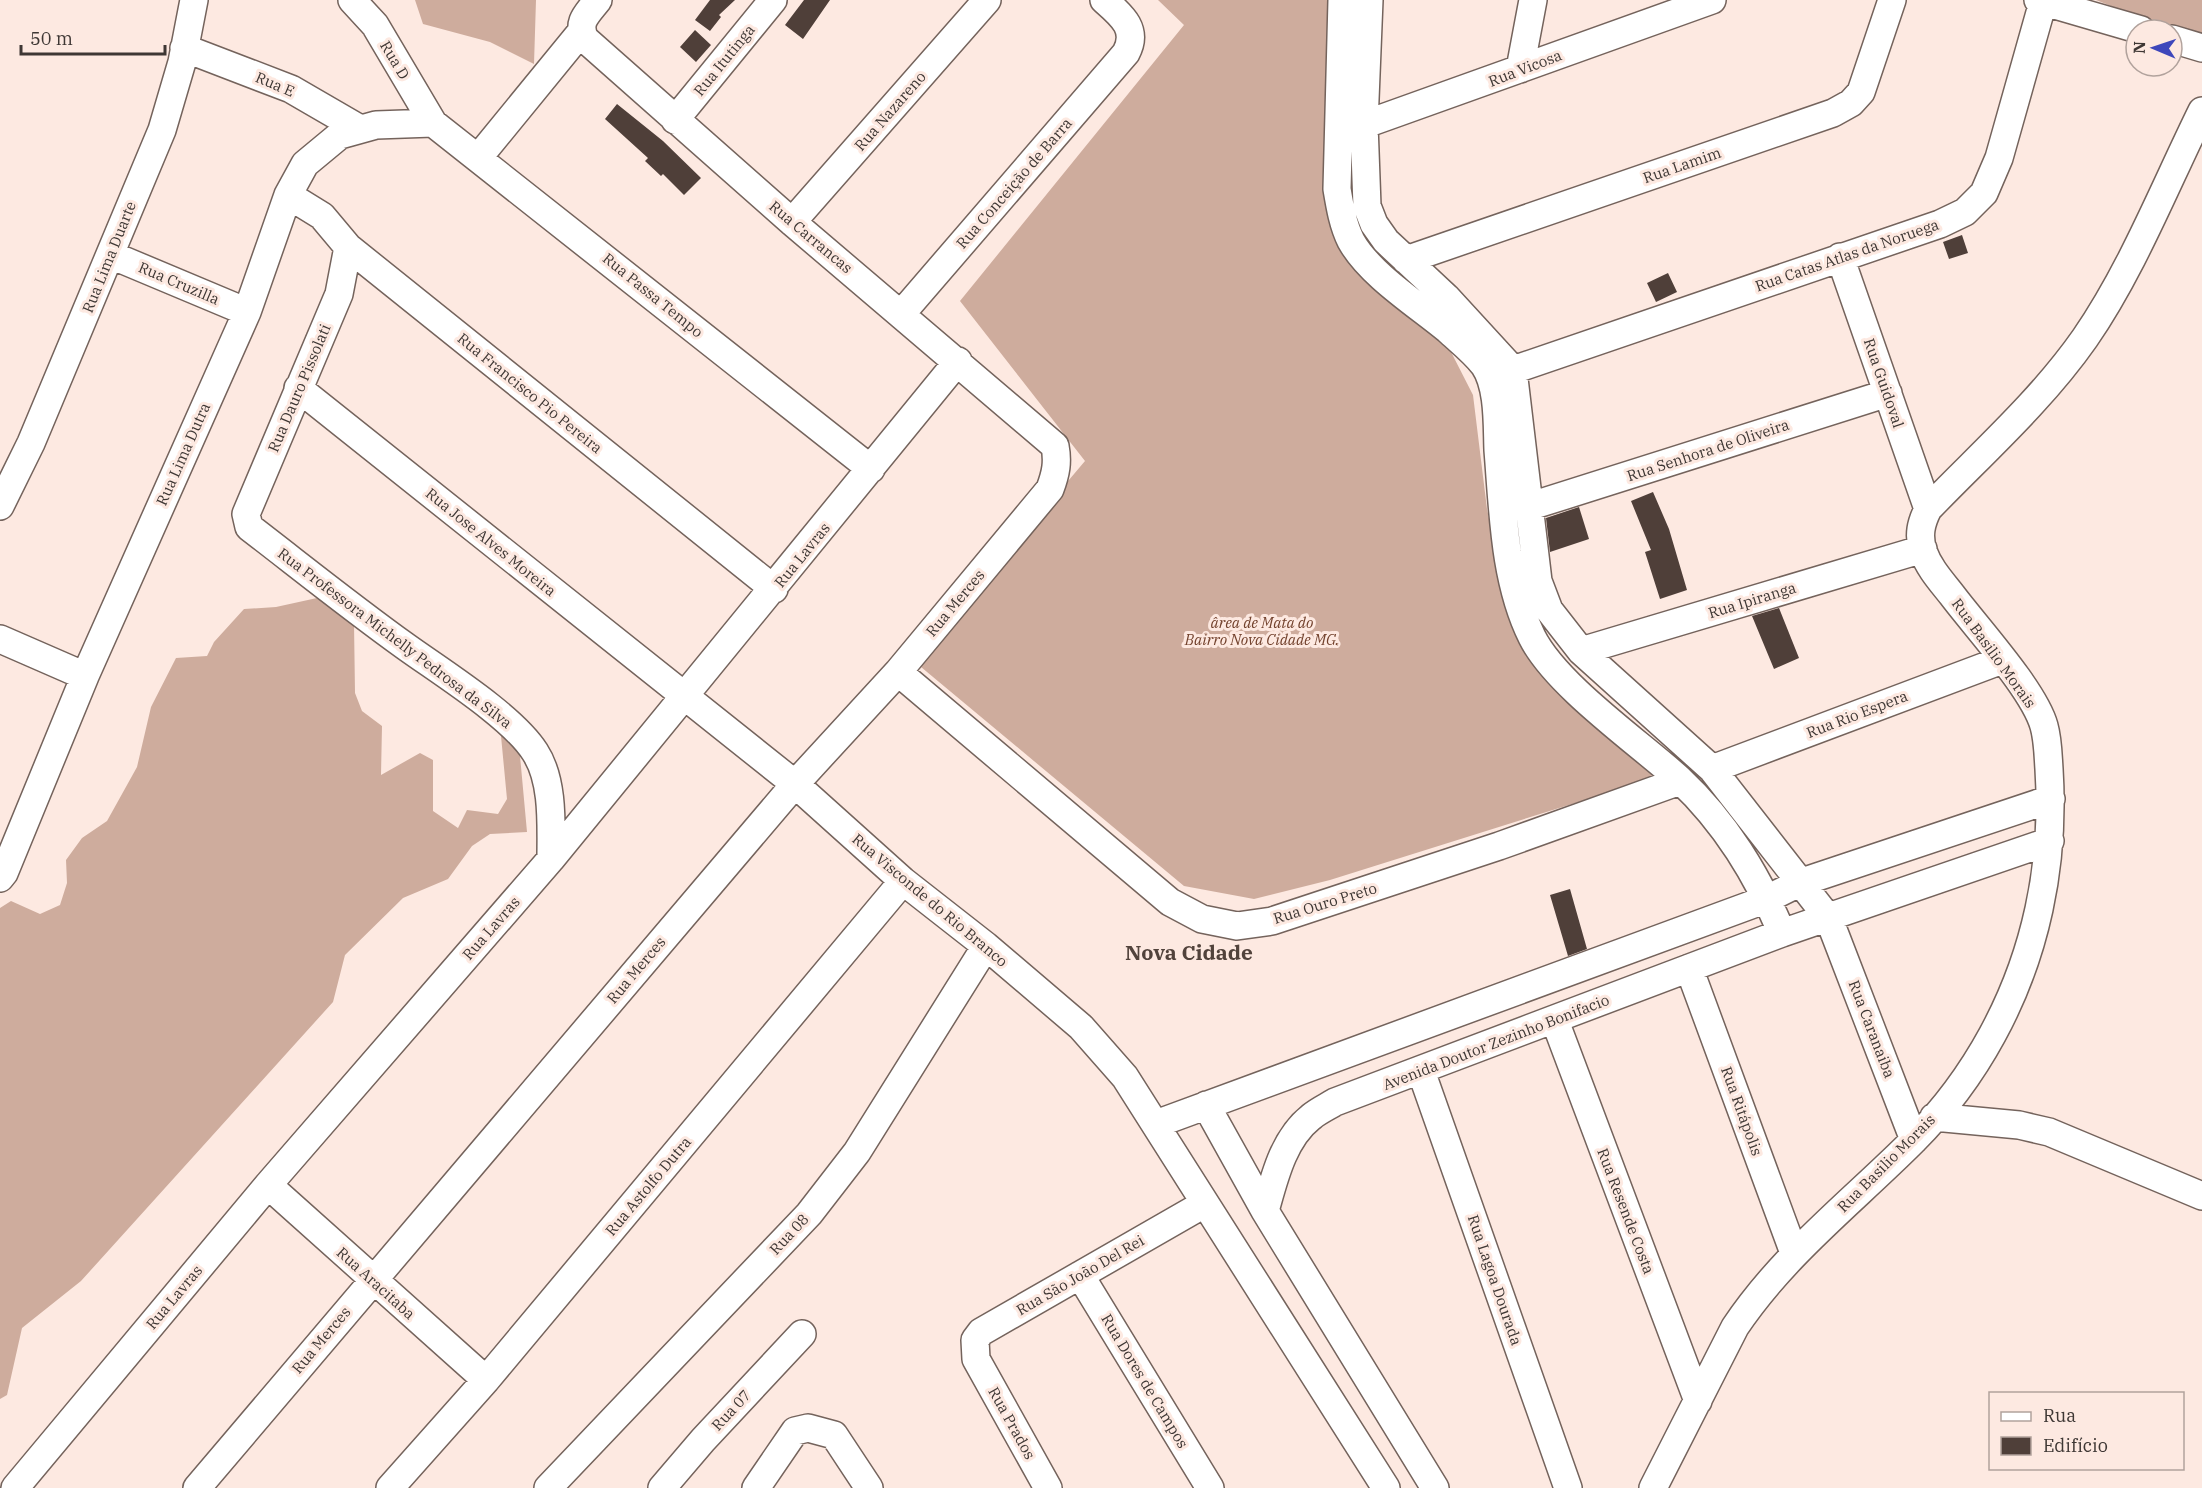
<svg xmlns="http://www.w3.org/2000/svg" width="2202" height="1488" viewBox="0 0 2202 1488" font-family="'IBM Plex Serif',serif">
	<rect width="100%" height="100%" fill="#fde9e1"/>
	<path fill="#ceac9d" d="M 415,0 L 536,0 L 534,64 L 490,42 L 423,24 Z
		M 1158,0 L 1333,0 L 1326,85 L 1325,132 L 1351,259 L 1376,292 L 1417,321 L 1449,348 L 1473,395 L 1487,509 L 1510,618 L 1568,700 L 1655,778 L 1330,880 L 1254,899 L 1184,886 L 915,662 L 1085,461 L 960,301 L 1184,25 Z
		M 2096,0 L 2202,0 L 2202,42 Z
		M 317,598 L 354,623 L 355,693 L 362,711 L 382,726 L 381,775 L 420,753 L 433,760 L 433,811 L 458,828 L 467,810 L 498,814 L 507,799 L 501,736 L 519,745 L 527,832 L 490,834 L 472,846 L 448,879 L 403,898 L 345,955 L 333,1002 L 81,1281 L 22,1328 L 7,1395 L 0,1399 L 0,908 L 11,901 L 40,914 L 60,905 L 67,883 L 66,860 L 82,838 L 107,821 L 137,767 L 151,707 L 176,658 L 207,656 L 214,642 L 244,609 L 276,607 Z"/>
	<path fill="#4f3f39" d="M 710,0 L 735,0 L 719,15 L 721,17 L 710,31 L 695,20 Z
		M 804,0 L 830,0 L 803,39 L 785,25 Z
		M 695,30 L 711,45 L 696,62 L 680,47 Z
		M 617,104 L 663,141 L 701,178 L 684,195 L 663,174 L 661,176 L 645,161 L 648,158 L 605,119 Z
		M 1962,235 L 1968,253 L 1949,259 L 1943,242 Z
		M 1668,273 L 1677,292 L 1656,302 L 1647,283 Z
		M 1653,492 L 1669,529 L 1687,590 L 1660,599 L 1645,552 L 1651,550 L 1631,501 Z
		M 1579,507 L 1589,539 L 1550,552 L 1546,518 Z
		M 1779,608 L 1799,658 L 1774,669 L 1752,616 Z
		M 1570,889 L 1587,949 L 1568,956 L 1550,895 Z"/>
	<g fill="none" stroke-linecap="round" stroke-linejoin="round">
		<g stroke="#74635c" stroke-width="30">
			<path id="minor" d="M 352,0 L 375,25 L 433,123 L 871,469
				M 1342,0 L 1337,189 C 1340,207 1343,225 1351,241 C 1370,275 1418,305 1448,330 C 1460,341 1474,352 1484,365 C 1499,387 1497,425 1498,450 C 1503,511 1504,581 1532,637 C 1556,685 1638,742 1679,779 C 1726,823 1757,875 1782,933
				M 1369,0 L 1364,124 L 1367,206 L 1374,224 L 1386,241 L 1446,297 L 1513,370 L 1538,581 L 1549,610 L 1581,651 L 1712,769 L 1829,919 L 1914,1140
				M 2038,0 L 2141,30
				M 2172,39 L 2202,48
				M 184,48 L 291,89 L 360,129
				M 1520,69 L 1533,0
				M 675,120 L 773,0
				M 1349,130 L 1712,0
				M 478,158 L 581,32
				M 288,195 L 322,216 L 348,247 L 774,589
				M 792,222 L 987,0
				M 348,247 L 339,294 L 246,514 L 249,527 C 301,567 352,608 405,646 C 441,672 512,716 535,752 C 554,781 551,826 551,859
				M 111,255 L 247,312
				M 1840,257 L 1928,509
				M 1406,260 L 1833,113 L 1851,103 L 1861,92 L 1892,0
				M 902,313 L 1126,53 C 1139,29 1121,15 1104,0
				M 1513,370 L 1940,224 L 1965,212 L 1984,193 L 1999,158 L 2043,2
				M 298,388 L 795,784 L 903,881 L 986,946 L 1081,1027 L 1125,1077 L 1386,1488
				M 0,506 L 31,443 L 162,130 L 182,62 L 194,0
				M 1528,507 L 1888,393
				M 0,639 L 85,676
				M 1581,651 L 1923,549
				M 898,672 L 1170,902 L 1202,919 L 1237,926 L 1272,921 L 1499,846 L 1680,781
				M 1712,769 L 2002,660
				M 0,878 L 4,873 L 85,676 L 247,312 L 288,195 L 305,164 L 340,135 L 376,125 L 433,123
				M 1689,968 L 1794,1253
				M 1555,1021 L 1698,1401
				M 1421,1071 L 1568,1488
				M 1206,1105 L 1265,1211 L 1435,1488
				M 1934,1117 L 2019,1125 L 2049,1132 L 2202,1196
				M 1156,1124 L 1767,899 L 1799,883 L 2051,799
				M 268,1185 L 486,1380
				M 1265,1211 C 1274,1179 1283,1139 1311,1117 C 1318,1111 1327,1107 1335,1102 L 1782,933 L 2050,841
				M 1080,1275 L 1210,1488
				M 15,1488 L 268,1185 L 551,859 L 958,361
				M 197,1488 L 795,784 L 898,672 L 1050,489 C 1056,473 1058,462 1055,446 L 792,222 L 585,39 C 576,22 588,13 598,0
				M 390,1488 L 486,1380 L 903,881
				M 548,1488 L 809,1214 L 857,1152 L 986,946
				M 662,1488 L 703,1440 L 802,1334
				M 756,1488 L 795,1431 L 808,1428 L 834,1435 L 869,1488
				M 1048,1488 L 976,1359 L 975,1340 L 981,1332 L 1204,1204
				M 1653,1488 L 1735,1327 C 1784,1254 1852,1202 1913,1141 C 1976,1078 2020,997 2039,909 C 2049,863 2052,817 2049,769 C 2048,755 2048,740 2044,726 C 2034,690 1976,627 1952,595 C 1941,581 1929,568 1923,551 C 1918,535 1921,523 1928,509 C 1981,454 2041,401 2085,338 C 2132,270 2165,186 2202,111"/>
		</g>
		<use href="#minor" stroke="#fff" stroke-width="27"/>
	</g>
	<g text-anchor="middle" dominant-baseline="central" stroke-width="6" stroke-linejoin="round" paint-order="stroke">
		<g font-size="15" fill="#3e3734" stroke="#fde9e1">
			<text transform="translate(395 60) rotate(59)">Rua D</text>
			<text transform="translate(724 60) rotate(-51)">Rua Itutinga</text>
			<text transform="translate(1525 68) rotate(-21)">Rua Vicosa</text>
			<text transform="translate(275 84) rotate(23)">Rua E</text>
			<text transform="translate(890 111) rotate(-49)">Rua Nazareno</text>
			<text transform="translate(1682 165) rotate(-19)">Rua Lamim</text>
			<text transform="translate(1014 183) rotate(-49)">Rua Conceição de Barra</text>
			<text transform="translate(811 237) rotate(40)">Rua Carrancas</text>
			<text transform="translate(1847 255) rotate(-19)">Rua Catas Atlas da Noruega</text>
			<text transform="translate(109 257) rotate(-68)">Rua Lima Duarte</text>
			<text transform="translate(179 283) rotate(23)">Rua Cruzilla</text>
			<text transform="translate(653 295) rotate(39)">Rua Passa Tempo</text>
			<text transform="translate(1884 383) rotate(71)">Rua Guidoval</text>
			<text transform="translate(299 388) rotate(-67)">Rua Dauro Pissolati</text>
			<text transform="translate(530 393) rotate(39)">Rua Francisco Pio Pereira</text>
			<text transform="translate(1708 450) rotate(-18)">Rua Senhora de Oliveira</text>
			<text transform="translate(183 454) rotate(-66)">Rua Lima Dutra</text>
			<text transform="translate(491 542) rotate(39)">Rua Jose Alves Moreira</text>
			<text transform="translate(802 555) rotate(-51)">Rua Lavras</text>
			<text transform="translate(1752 600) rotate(-17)">Rua Ipiranga</text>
			<text transform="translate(955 603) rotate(-50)">Rua Merces</text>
			<text transform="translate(395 638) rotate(37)">Rua Professora Michelly Pedrosa da Silva</text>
			<text transform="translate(1994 653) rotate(54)">Rua Basilio Morais</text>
			<text transform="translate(1857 714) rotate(-21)">Rua Rio Espera</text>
			<text transform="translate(930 900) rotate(40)">Rua Visconde do Rio Branco</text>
			<text transform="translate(1325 903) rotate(-17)">Rua Ouro Preto</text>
			<text transform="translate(491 928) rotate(-49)">Rua Lavras</text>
			<text transform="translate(636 970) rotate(-50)">Rua Merces</text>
			<text transform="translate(1872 1029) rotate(69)">Rua Caranaiba</text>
			<text transform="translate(1496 1042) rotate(-21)">Avenida Doutor Zezinho Bonifacio</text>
			<text transform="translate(1742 1111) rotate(70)">Rua Ritápolis</text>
			<text transform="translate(1886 1163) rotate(-45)">Rua Basilio Morais</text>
			<text transform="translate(648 1186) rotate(-50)">Rua Astolfo Dutra</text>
			<text transform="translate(1626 1211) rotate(69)">Rua Resende Costa</text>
			<text transform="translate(789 1234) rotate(-47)">Rua 08</text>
			<text transform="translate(1080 1275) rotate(-30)">Rua São João Del Rei</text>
			<text transform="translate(1495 1280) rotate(71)">Rua Lagoa Dourada</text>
			<text transform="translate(376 1283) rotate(42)">Rua Aracitaba</text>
			<text transform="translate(174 1297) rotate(-50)">Rua Lavras</text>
			<text transform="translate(321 1340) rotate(-50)">Rua Merces</text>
			<text transform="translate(1145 1381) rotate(59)">Rua Dores de Campos</text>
			<text transform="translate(731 1410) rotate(-47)">Rua 07</text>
			<text transform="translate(1012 1423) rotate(61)">Rua Prados</text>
		</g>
		<g font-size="15" font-style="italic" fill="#72412c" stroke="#fde9e1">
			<text x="1262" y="622">ârea de Mata do<tspan x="1262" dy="17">Bairro Nova Cidade MG.</tspan></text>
		</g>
		<g font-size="21" font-weight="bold" fill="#51423b" stroke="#fde9e1">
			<text x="1189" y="952">Nova Cidade</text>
		</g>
	</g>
	<rect x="1989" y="1392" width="195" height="78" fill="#fde9e1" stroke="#b1a29c" stroke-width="1.5"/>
	<rect x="2001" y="1412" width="30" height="9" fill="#ffffff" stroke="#b1a29c" stroke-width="1.5"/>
	<text x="2043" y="1422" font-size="18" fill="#3e3734">Rua</text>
	<rect x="2001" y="1437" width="30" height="18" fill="#4f3f39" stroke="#b1a29c" stroke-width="1.5"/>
	<text x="2043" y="1452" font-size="18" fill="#3e3734">Edifício</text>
	<g transform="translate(2154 48) rotate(272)"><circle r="28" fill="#fde9e1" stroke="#b1a29c" stroke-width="1.5"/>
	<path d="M0-4.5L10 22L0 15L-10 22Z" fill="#3e47bb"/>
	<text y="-9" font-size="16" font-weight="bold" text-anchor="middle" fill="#3e3734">N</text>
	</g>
	<path d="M21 45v9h144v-9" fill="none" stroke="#3e3734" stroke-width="3"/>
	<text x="30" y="45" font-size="18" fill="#3e3734" stroke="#fde9e1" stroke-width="4.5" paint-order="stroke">50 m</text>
</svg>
